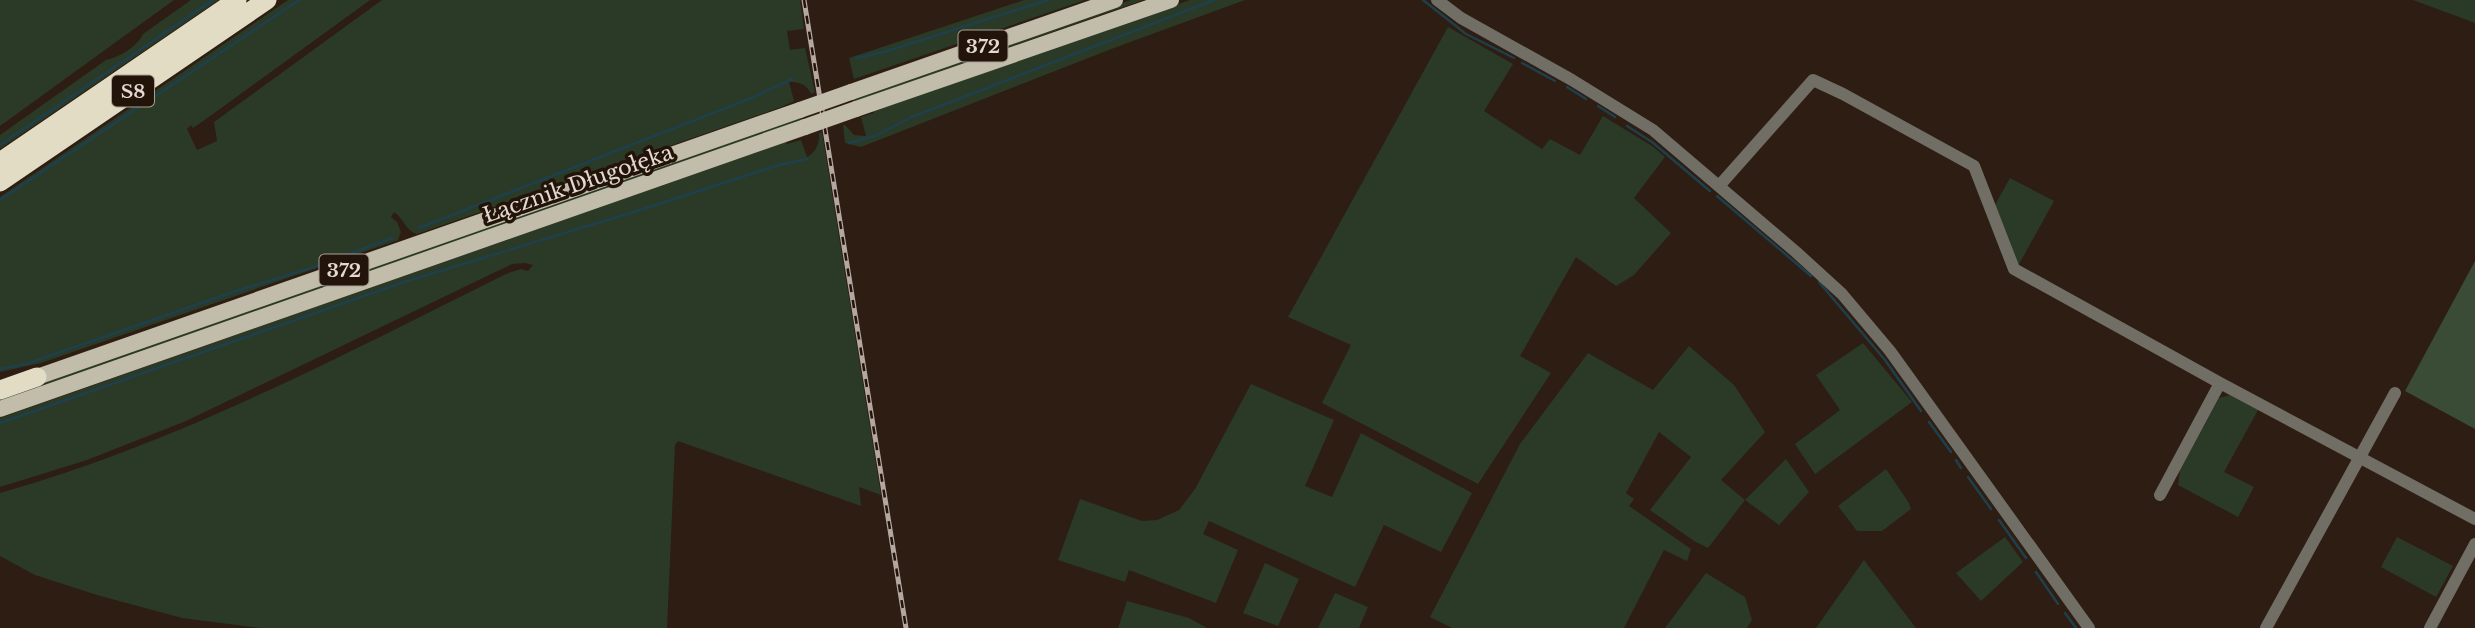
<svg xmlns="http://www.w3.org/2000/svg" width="2475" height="628" viewBox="0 0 2475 628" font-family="'Libre Baskerville',serif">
	<rect width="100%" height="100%" fill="#2d1d12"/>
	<path fill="#2b3a27" d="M 0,0 L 174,0 L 0,126 Z
		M 191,0 L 219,0 L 0,149 L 0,135 L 106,60 C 118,58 138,46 143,34 Z
		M 288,0 L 370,0 L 213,114 L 193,128 L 191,125 L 187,129 L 197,150 L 217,141 L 214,122 L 382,0 L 800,0 L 804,29 L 787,31 L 790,50 L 805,48 L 815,92 L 811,94 C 807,84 799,82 789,82 L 794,101 L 781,107 L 417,234 C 407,232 403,218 394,212 L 391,217 L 397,222 L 401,232 L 398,240 L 41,363 L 0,372 L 0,197 Z
		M 1024,0 L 1085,0 L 854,79 L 849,58 Z
		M 1131,0 L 1143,0 L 854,102 L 853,98 Z
		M 1190,0 L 1245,0 L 1114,48 L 861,147 L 845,143 L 843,125 L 845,125 L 854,135 L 866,136 L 861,117 L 874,113 L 874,111 Z
		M 2413,0 L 2475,0 L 2475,23 Z
		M 1448,27 L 1513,64 L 1484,111 L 1542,149 L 1550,139 L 1580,155 L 1603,116 L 1652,146 L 1665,157 L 1634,198 L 1671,233 L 1634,275 L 1616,286 L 1576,257 L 1520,356 L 1551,373 L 1478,484 L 1322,403 L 1351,345 L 1288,317 Z
		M 801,115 L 803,122 L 0,403 L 0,396 Z
		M 822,132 L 881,495 L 859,487 L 861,506 L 678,441 L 675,445 L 667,628 L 260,628 L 182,618 L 97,595 L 35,575 L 0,556 L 0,493 C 177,443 341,356 506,274 L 521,269 L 528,271 L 533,265 L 525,263 L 512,264 L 186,421 L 87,460 L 0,487 L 0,418 L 786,142 L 787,144 L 801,140 L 807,157 C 816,152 820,143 819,133 Z
		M 2010,178 L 2054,201 L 2018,266 L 1995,205 Z
		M 1863,343 L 1912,402 L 1815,474 L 1795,444 L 1840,410 L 1816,375 Z
		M 1689,346 L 1734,385 L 1765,432 L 1721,480 L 1745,500 L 1786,459 L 1809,492 L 1779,525 L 1745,500 L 1708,548 L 1694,541 L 1650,510 L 1691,457 L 1659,432 L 1626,493 L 1634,499 L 1629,506 L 1691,549 L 1687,561 L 1664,550 L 1624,628 L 1452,628 L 1430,617 L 1520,444 L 1588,353 L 1653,390 Z
		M 1251,384 L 1334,420 L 1305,486 L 1332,497 L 1361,433 L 1472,493 L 1441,552 L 1384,525 L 1355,587 L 1209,521 L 1203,534 L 1238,550 L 1216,603 L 1129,570 L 1125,582 L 1058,560 L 1080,499 L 1142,521 L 1157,520 L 1179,510 L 1195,489 Z
		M 2230,395 L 2258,410 L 2224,472 L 2254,487 L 2238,517 L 2178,485 L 2180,470 L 2219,398 Z
		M 1886,469 L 1909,503 L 1911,509 L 1882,531 L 1857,531 L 1838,506 Z
		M 2005,537 L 2023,562 L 1981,601 L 1956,573 Z
		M 2397,537 L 2453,566 L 2436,597 L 2381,567 Z
		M 1864,560 L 1916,628 L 1816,628 Z
		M 1265,563 L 1299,579 L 1278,626 L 1243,613 Z
		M 1706,573 L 1745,597 L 1752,620 L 1747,628 L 1665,628 Z
		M 1335,593 L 1368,607 L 1359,628 L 1318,628 Z
		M 1127,601 L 1189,618 L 1207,628 L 1118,628 Z"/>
	<path fill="#3a4c35" d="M 2475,261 L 2475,429 L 2405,391 Z"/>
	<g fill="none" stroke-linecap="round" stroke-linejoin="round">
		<path stroke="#1e3f4c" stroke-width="2.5" d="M 1423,0 L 1466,34 L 1514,58
			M 856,58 L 884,52 L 1048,0
			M 1522,63 L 1555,81
			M 1567,87 L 1586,99
			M 1598,106 L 1615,117
			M 1627,126 L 1652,142 L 1710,191
			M 849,143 L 875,136 L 912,117 L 1214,0
			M 0,145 L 213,0
			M 1717,196 L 1811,276
			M 0,200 L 299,0
			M 419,228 L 754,97 L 792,79
			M 1819,282 L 1885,360 L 1921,411
			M 0,369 L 26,364 L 236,291 L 311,268 L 392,238
			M 1929,422 L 1951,452
			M 0,423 L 404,282 L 637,211 L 779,165 L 807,159
			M 1956,460 L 1961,468
			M 1968,477 L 1991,509
			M 1999,520 L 2026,558
			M 2036,572 L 2058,604
			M 2065,613 L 2076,628"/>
		<path stroke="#716e65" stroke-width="12" d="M 1437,0 L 1461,18 L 1572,80 L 1653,130 L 1796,252 L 1842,294 L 1890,351 L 2089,628
			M 1719,186 L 1813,80 L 1843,94 L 1974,166 L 2014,269 L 2220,383 L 2475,519
			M 2160,495 L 2220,383
			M 2266,628 L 2395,393
			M 2430,628 L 2475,544"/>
		<path stroke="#c2bcaa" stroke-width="16" d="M 851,92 L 1115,0
			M 856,109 L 1171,0
			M 37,377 L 800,110
			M 0,409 L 805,127"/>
		<path stroke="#e2dcc5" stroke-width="19" d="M 0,162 L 237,0
			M 0,182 L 267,0
			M 0,390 L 37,377"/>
		<g stroke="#b3a79f" stroke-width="5">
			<path id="rail" d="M 804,0 L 906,628"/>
		</g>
		<use href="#rail" stroke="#231409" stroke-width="2.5" stroke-dasharray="8" stroke-linecap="butt"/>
		<path stroke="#c2bcaa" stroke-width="16" d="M 800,110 L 851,92
			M 805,127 L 856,109"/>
	</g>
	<g text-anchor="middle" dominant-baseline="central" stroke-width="7" stroke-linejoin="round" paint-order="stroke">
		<g fill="#231409" stroke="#aa9e96" stroke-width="2">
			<rect x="958.5" y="30.5" width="49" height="31" rx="5"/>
			<rect x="112" y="75.5" width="42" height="31" rx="5"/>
			<rect x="319.5" y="254.5" width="49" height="31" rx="5"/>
		</g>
		<g font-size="19" font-weight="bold" fill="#e4d9d2">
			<text x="983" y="46">372</text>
			<text x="133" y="91">S8</text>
			<text x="344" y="270">372</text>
		</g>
		<g font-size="21" fill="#e4d9d2" stroke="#231409">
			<text transform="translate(578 184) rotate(-19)">Łącznik Długołęka</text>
		</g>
	</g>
</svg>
